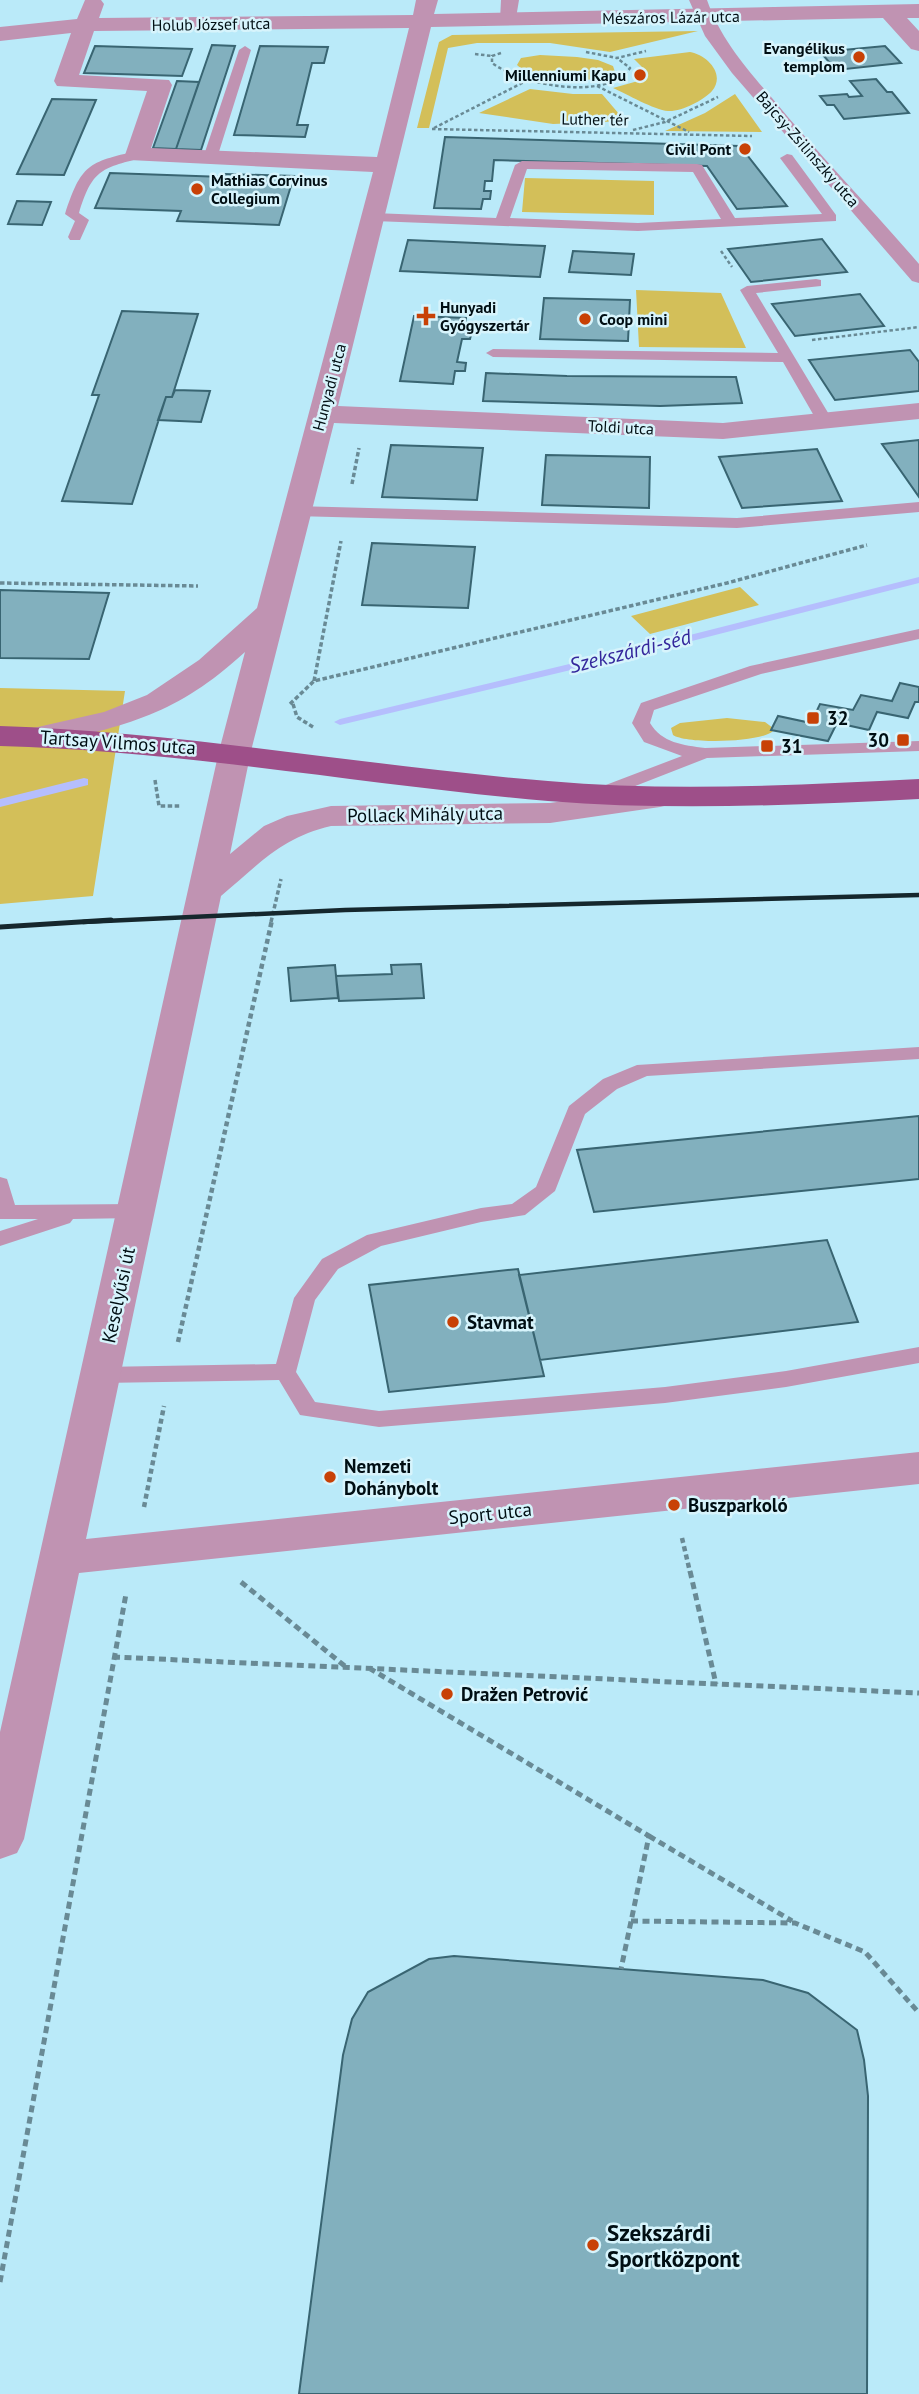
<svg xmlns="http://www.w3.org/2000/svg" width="919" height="2394" viewBox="0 0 919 2394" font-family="'PT Sans',sans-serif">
	<rect width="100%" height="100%" fill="#baeaf9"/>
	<path fill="#d3bf59" d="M 698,31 L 610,52 L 550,43 L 477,43 L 448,48 L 429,128 L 417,128 L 439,42 L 452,35 Z
		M 690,52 C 707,55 726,74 712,91 C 704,100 681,112 668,111 C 654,110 627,94 613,88 L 638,81 L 644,76 L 642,67 L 634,59 Z
		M 540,55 L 577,57 L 598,60 L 613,66 L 615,72 C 598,86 533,80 517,65 L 521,58 Z
		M 530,89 L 573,94 L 602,94 L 625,121 L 553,124 L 479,113 Z
		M 735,94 L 762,132 L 665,131 L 705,113 Z
		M 525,178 L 654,181 L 654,215 L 522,212 Z
		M 636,290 L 721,293 L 746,348 L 639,347 Z
		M 740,587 L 759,605 L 650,634 L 631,616 Z
		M 0,688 L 125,691 L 93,896 L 0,904 Z
		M 727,718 L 765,722 L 773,728 L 773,731 C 761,743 686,744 673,735 L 671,728 L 680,723 Z"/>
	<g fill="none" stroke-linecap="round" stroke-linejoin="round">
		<path fill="#b5befd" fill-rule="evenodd" d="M 919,577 L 919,583 L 688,642 L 340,725 L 334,722 L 340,719 L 686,636 Z
			M 84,778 L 88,779 L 88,785 L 0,807 L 0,799 Z"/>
	</g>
	<path fill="#82b0be" stroke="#396572" stroke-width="2" d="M 212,45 L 235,46 L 201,150 L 176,149 Z
		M 838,45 L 843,50 L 885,46 L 901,63 L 836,70 L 816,47 Z
		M 95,46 L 192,49 L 182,76 L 84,73 Z
		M 260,46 L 328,47 L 324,63 L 312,63 L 297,125 L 308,125 L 305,137 L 234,135 Z
		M 876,79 L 887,92 L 892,92 L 909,113 L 844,119 L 834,105 L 827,105 L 820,96 L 847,94 L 849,97 L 862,96 L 850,81 Z
		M 177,81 L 199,82 L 176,149 L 153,148 Z
		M 52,99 L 96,100 L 64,175 L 17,174 Z
		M 445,137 L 740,146 L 787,206 L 737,209 L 707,166 L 494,160 L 492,181 L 485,181 L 484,191 L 491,191 L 490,199 L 483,199 L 481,209 L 434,208 Z
		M 110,173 L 224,177 L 225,174 L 294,176 L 279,225 L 177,221 L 181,211 L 95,208 Z
		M 17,201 L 51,202 L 42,225 L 8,224 Z
		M 822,239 L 847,272 L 751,282 L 728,249 Z
		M 408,240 L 545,246 L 540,277 L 400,271 Z
		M 573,251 L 634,254 L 631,275 L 569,272 Z
		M 860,294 L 884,326 L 795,336 L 772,304 Z
		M 544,298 L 630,300 L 628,341 L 540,339 Z
		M 122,311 L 198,314 L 172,397 L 166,397 L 132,504 L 62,501 L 99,395 L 92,395 Z
		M 414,316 L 466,318 L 464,331 L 472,331 L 470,339 L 462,339 L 457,362 L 466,363 L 465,371 L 455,371 L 453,384 L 400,381 Z
		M 910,350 L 919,362 L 919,391 L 835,400 L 809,360 Z
		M 486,373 L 567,376 L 736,377 L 742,403 L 660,406 L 483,401 Z
		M 175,390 L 210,391 L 201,422 L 158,420 L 166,397 L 172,397 Z
		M 919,440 L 919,497 L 882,444 Z
		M 391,445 L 483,448 L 477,500 L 382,497 Z
		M 817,449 L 842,501 L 742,508 L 719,457 Z
		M 546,455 L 650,457 L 649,508 L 542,505 Z
		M 372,543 L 475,547 L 468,608 L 362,605 Z
		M 0,590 L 109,593 L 89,659 L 0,658 Z
		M 900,683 L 919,687 L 919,702 L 915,702 L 908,718 L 877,712 L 869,730 L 837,723 L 828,741 L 771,730 L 778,716 L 811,723 L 820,704 L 853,710 L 861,695 L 892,701 Z
		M 421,964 L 424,998 L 339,1001 L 336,976 L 392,974 L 391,965 Z
		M 335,965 L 338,998 L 291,1001 L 288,968 Z
		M 919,1116 L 919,1179 L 594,1212 L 577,1150 Z
		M 827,1240 L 858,1322 L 540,1360 L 519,1275 Z
		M 518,1269 L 544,1376 L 389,1392 L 369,1285 Z
		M 454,1956 L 763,1980 L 808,1993 L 857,2030 L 864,2060 L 868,2096 L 867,2394 L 299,2394 L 343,2055 L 352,2019 L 368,1992 L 429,1959 Z"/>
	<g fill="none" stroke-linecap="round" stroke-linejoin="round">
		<path stroke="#698a95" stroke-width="2.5" stroke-dasharray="3.5 2.5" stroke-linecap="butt" d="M 586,52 L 617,58 L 646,51
			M 501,53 L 492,56 L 492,63 C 522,85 605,102 630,68 L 617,58
			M 475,54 L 492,56
			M 597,86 L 689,132
			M 434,128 L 526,81
			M 432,129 L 752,136
			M 633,130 L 665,122 L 718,97
			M 721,251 L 732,267
			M 812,340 L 919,327"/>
		<path stroke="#698a95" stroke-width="3.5" stroke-dasharray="4.5 2.5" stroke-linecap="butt" d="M 352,484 L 359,448
			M 0,583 L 198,586
			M 314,681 L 341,541
			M 290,704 L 314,681 L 727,583 L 867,545
			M 293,704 L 297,717 L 313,727
			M 155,780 L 159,806 L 180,806
			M 271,922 L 281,879"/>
		<path stroke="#698a95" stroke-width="4.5" stroke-dasharray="5 3.5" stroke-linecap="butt" d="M 178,1342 L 272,920
			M 144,1507 L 164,1406
			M 682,1538 L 690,1572"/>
		<path stroke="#698a95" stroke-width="5" stroke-dasharray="7 4.5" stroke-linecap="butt" d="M 690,1571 L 716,1684
			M 241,1582 L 346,1667
			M 113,1657 L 919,1693
			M 369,1668 L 649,1836 L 621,1969
			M 649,1836 L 792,1921
			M 631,1921 L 795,1923 L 865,1952 L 919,2013
			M 0,2282 L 126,1594"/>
		<path fill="#c093b2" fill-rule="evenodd" d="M 245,46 L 251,50 L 217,158 L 215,161 L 205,161 L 203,158 L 239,50 Z
			M 137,151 L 142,152 L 142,158 C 100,168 92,171 79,213 L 89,220 L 80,240 L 70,240 L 68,237 L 75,221 L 65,214 C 81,165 88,162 137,151 Z
			M 787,154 L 792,155 L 836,215 L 836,221 L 638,231 L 374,221 L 367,217 L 374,213 L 496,218 L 515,165 L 522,161 L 697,164 L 702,165 L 735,218 L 822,214 L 780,158 ZM 527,169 L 693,172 L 721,219 L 638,223 L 510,218 Z
			M 816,279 L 821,280 L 821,286 L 756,293 L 833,421 L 825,426 L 817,421 L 783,362 L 493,357 L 486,353 L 493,349 L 778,353 L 740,290 L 747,286 Z
			M 919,502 L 919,512 L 737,528 L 295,516 L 287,511 L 295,506 L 737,518 Z
			M 919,629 L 919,639 L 761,674 L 654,710 L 650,723 C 662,743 683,745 705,748 L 919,741 L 919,751 L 707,758 L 602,799 L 590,799 L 587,795 L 590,791 L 682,756 L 644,742 L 632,723 L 641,703 L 750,666 Z
			M 919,1047 L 919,1059 L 647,1076 L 617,1089 L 585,1114 L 555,1191 L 525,1215 L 481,1222 L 381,1246 L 338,1269 L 315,1300 L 296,1372 L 315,1402 L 379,1411 L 665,1387 L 786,1371 L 919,1347 L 919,1363 L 786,1387 L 665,1403 L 538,1414 L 379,1427 L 300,1415 L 279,1380 L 101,1383 L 93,1381 L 90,1375 L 93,1369 L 101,1367 L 276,1364 L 294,1298 L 322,1259 L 367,1235 L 481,1208 L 512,1204 L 536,1187 L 569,1106 L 603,1079 L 637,1065 Z
			M 0,1177 L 7,1179 L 15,1205 L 136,1204 L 143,1206 L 147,1211 L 143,1216 L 136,1218 L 73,1219 L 70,1223 L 0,1246 L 0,1231 L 38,1219 L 0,1219 Z"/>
		<path fill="#c093b2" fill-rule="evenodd" d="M 501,0 L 519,0 L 515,24 L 503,24 L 500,20 Z
			M 689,0 L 707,0 C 720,38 746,68 772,98 C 819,155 871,208 919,264 L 919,283 L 912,281 L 732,73 L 705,36 Z"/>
		<path fill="#c093b2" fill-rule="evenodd" d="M 85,0 L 101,0 L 104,4 L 99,18 L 413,15 L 416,0 L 438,0 L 434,14 L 919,4 L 919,18 L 907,18 L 919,31 L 919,51 L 911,49 L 883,18 L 431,27 L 338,406 L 723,423 L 919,403 L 919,419 L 723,439 L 334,423 L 251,751 L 230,854 L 264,826 L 287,816 L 331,806 L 550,803 L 660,787 L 672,790 L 676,797 L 672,804 L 660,807 L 550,823 L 331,826 C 282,837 258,865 221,896 L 86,1539 L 919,1452 L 919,1484 L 79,1573 L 24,1839 L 17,1853 L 0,1859 L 0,1732 L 219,751 L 245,652 C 175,716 129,724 40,746 L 29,743 L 24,736 L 29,729 L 104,712 L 147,695 L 199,660 L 257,608 L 373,172 L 129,160 L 125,155 L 147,91 L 57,86 L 54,81 L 71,33 L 0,41 L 0,27 L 77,19 ZM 409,28 L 377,157 L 151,148 L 172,85 L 169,80 L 79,75 L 94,31 Z"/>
		<path fill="#9e4f89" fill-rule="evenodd" d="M 0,726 C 184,732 365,766 548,781 C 672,792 796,785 919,779 L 919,799 C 796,805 672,811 548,801 C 365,785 184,751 0,746 Z"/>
		<path stroke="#15272d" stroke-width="4.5" d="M 83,922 L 345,910 L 919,895"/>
		<path stroke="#15272d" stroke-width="5" d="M 0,927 L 111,920"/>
	</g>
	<g fill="#c84106" stroke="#d7f4fc" stroke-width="2.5">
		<circle cx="859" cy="57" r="7"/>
		<circle cx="640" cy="75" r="7"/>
		<circle cx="745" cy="149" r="7"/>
		<circle cx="197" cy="189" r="7"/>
		<path d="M422.5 305.5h7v7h7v7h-7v7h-7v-7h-7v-7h7z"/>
		<circle cx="585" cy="319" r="7"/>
		<rect x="806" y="711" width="14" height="14" rx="3.5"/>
		<rect x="896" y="733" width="14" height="14" rx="3.5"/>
		<rect x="760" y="739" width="14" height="14" rx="3.5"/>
		<circle cx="453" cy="1322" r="7"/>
		<circle cx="330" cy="1477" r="7"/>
		<circle cx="674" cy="1505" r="7"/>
		<circle cx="447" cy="1694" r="7"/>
		<circle cx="593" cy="2245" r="7"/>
	</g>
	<g text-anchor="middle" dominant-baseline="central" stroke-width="5" stroke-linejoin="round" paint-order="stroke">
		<g font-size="16" fill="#000e13" stroke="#d7f4fc">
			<text transform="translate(671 17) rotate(-1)">Mészáros Lázár utca</text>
			<text transform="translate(211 24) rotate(-1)">Holub József utca</text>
			<text transform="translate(595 119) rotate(1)">Luther tér</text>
			<text transform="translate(808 149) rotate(49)">Bajcsy-Zsilinszky utca</text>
			<text transform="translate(329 387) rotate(-75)">Hunyadi utca</text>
			<text transform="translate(621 427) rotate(3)">Toldi utca</text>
		</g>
		<g font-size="16" font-weight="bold" fill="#000e13" stroke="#d7f4fc" text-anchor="end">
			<text x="845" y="48">Evangélikus<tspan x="845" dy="18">templom</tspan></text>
			<text x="626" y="75">Millenniumi Kapu</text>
			<text x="731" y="149">Civil Pont</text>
			<text x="211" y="180" text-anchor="start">Mathias Corvinus<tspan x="211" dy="18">Collegium</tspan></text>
			<text x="440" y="307" text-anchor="start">Hunyadi<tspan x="440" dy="18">Gyógyszertár</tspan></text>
			<text x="599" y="319" text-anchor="start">Coop mini</text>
		</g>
		<g font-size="19" font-weight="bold" fill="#000e13" stroke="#d7f4fc" text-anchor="start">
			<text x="827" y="718">32</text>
			<text x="889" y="740" text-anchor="end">30</text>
			<text x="781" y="746">31</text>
			<text x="467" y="1322">Stavmat</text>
			<text x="344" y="1466">Nemzeti<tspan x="344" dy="22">Dohánybolt</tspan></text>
			<text x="688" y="1505">Buszparkoló</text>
			<text x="461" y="1694">Dražen Petrović</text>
		</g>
		<g font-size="19" fill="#000e13" stroke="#d7f4fc">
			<text transform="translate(118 742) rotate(4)">Tartsay Vilmos utca</text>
			<text transform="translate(425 814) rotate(-1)">Pollack Mihály utca</text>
			<text transform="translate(118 1295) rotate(-78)">Keselyűsi út</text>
			<text transform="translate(490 1513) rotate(-6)">Sport utca</text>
		</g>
		<g font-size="21" font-style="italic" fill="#34279c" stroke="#d7f4fc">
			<text transform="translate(630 651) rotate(-14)">Szekszárdi-séd</text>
		</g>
		<g font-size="23" font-weight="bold" fill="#000e13" stroke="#d7f4fc" text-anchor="start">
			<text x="607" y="2232">Szekszárdi<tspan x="607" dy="26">Sportközpont</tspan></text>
		</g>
	</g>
</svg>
